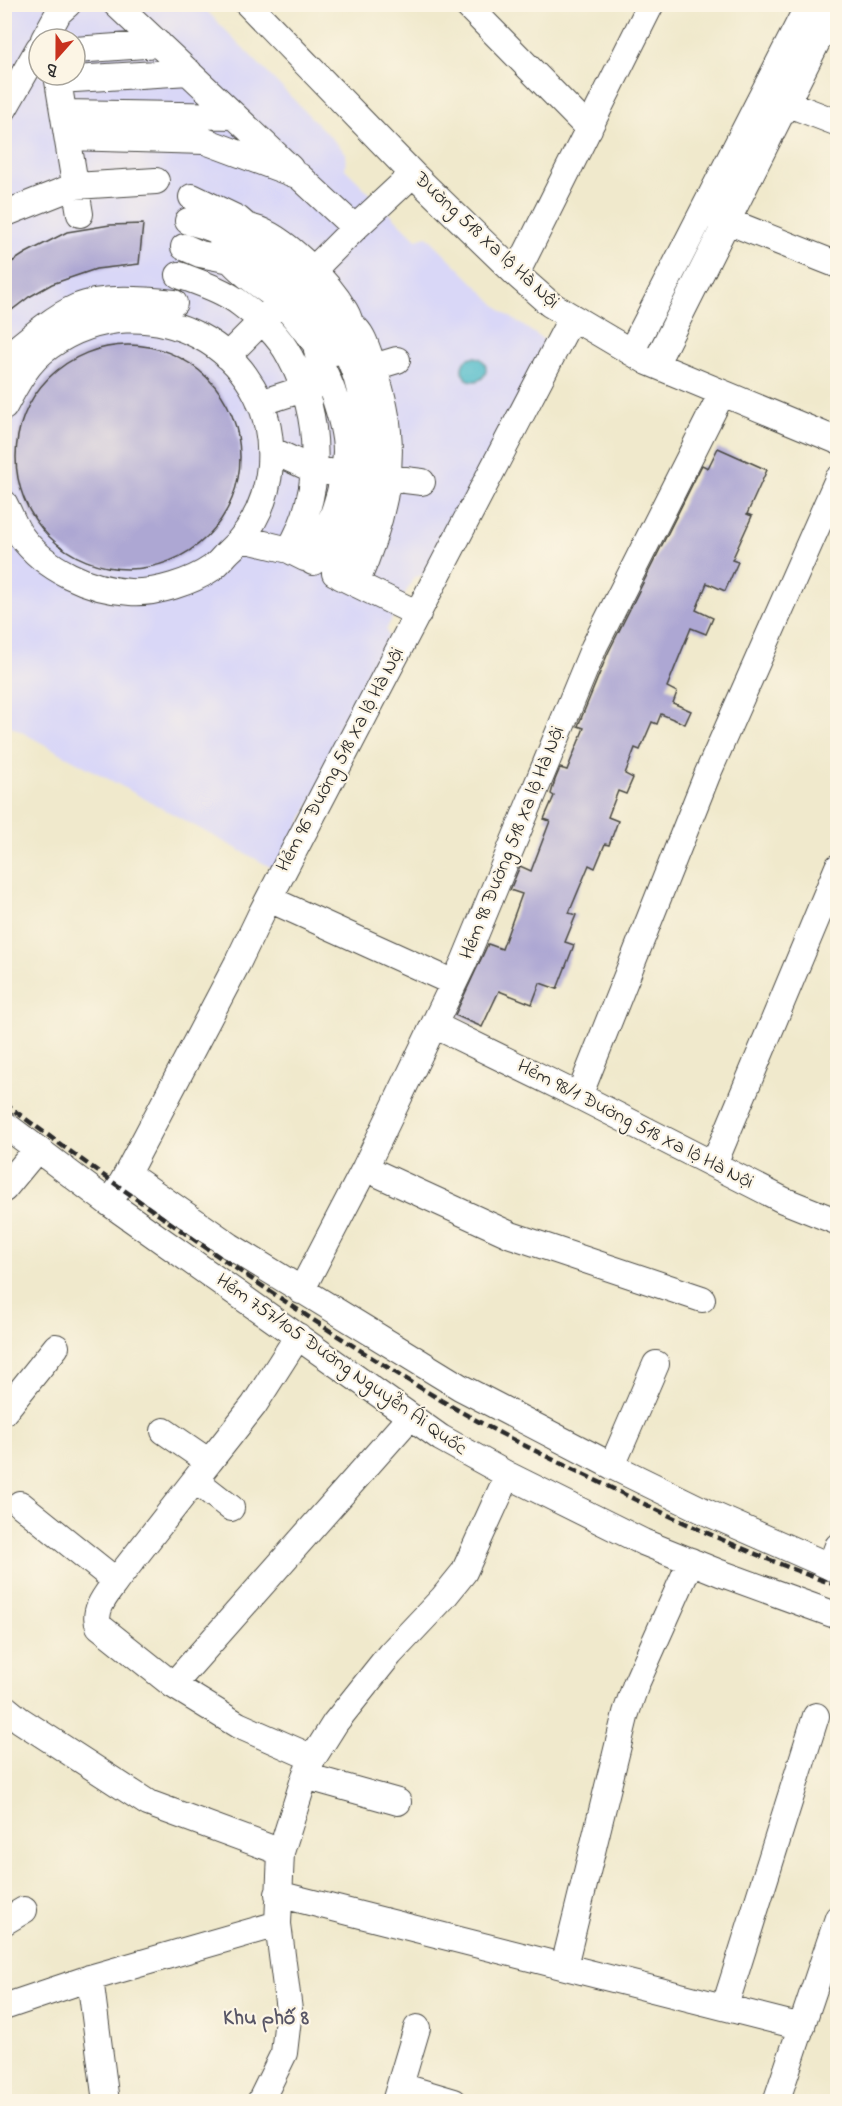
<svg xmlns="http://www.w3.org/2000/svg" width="842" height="2106" viewBox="0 0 842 2106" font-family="'Indie Flower',sans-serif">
	<rect width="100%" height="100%" fill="#fcf5e5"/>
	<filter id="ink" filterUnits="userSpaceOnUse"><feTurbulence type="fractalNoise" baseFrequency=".0167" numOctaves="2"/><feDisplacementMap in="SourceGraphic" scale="12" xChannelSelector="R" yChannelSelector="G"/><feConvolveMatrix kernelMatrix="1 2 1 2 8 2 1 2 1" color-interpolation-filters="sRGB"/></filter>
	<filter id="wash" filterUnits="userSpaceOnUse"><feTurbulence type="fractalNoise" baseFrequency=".008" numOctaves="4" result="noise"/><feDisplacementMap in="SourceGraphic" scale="24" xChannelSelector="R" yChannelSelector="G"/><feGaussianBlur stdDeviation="1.35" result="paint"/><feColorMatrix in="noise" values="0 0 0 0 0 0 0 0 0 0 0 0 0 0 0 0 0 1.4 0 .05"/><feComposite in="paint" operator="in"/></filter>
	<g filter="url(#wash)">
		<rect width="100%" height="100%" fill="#f0e9cc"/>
		<path fill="#d9d7f7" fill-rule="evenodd" d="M 4,5 L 201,5 L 346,153 L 345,169 L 416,239 L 427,236 L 503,312 L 550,344 L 430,574 L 414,577 L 386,630 L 392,645 L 276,870 L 5,723 ZM 39,39 L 75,39 L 75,75 L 39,75 Z"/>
		<path fill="#50bbcb" stroke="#3e737b" stroke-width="1.5" d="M462 369a12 12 0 1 1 24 0a12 12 0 1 1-24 0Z"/>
		<g id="blocks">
			<path fill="#ada7d3" d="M 143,224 L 139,264 L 96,269 L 52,284 L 29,297 L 4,316 L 4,267 L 26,253 L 67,232 L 110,225 Z
				M16 457a112 112 0 1 1 224 0a112 112 0 1 1-224 0Z
				M 718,448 L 767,470 L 747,514 L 752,516 L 732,560 L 738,562 L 725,591 L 707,583 L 696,610 L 713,618 L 706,634 L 691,628 L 667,687 L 677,692 L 673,703 L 691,711 L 685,724 L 661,714 L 657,724 L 652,722 L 640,750 L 635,748 L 625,774 L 633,778 L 626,794 L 618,791 L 608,817 L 618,821 L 609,845 L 605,844 L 595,868 L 589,865 L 569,913 L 576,915 L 565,942 L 574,945 L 557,989 L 540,983 L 532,1004 L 499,991 L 482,1027 L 455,1015 L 488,944 L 502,949 L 522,894 L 510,890 L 520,866 L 531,871 L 550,821 L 544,819 L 554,796 L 551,794 L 555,780 L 560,768 L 567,770 L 584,728 L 578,726 L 608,653 L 702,465 L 708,468 Z"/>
		</g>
	</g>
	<g filter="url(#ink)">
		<use href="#blocks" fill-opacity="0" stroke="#494843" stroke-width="1.5"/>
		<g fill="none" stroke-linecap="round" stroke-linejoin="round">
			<g stroke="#494843" stroke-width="28">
				<path id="minor" d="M 116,4 L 290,168
					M 248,4 L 413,174 L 516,274 L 550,304 L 648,362 L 838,441
					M 466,4 L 589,129
					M 44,39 L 59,12 L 68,4
					M 75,50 L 159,44
					M 57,75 L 80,214
					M 58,80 L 189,72
					M 773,98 L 838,123
					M 4,109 L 39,48
					M 64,113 L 235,116
					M 68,137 L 205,141 L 299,176 L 355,228 L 413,174
					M 192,197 L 238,219 L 252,231
					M 4,214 L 75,186 L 156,181
					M 712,215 L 838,265
					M 188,221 C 234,232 262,254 295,287 C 316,309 338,333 350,360 C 361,386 364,409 365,436 C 366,491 359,524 335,573
					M 234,227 C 240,227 247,226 253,228 C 284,236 329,283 345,311 C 358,333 349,360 321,350 C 308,335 296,318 282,303 C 265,285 215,263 223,232 Z
					M 184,247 L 200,254 L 241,262
					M 516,274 L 651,4
					M 179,275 C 200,283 223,290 241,304 C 259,317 280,337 290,357 C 322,416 324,493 289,550
					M 302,281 L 355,228
					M 631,352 L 809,4
					M 227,356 L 272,311
					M 4,359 C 25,342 52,318 77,307 C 103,296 146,300 174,303
					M 655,365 L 836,4
					M 357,372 L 397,360
					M 260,403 L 319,384
					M 4,407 C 16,384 28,361 50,346 C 145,279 278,346 270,465 C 267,499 254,529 228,552 C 223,557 218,564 212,568 C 192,582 155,594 130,592 C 90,590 45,569 21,536 C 14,526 10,514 4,503
					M 271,450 L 314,470 L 329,472
					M 372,476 L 422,482
					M 243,539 L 289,550 L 305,558
					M 313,562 C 329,527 345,491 346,452 C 346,434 339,410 333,393 C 328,376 314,358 317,340 C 319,332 324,327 329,321 C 359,320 362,335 371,360 C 379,383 386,407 388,432 C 393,484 377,536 356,583
					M 340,576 L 418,614
					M 269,899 L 454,983
					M 434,1025 L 579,1096 L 783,1200 L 838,1222
					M 579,1096 L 707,775 L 838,479
					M 4,1124 L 109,1203 L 441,1438 L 508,1475 L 643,1542 L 720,1573 L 838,1616
					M 714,1164 L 838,867
					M 365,1168 L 511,1235 L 702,1299
					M 127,1174 L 230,1246 L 460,1387 L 612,1466 L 706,1512 L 838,1570
					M 4,1189 L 37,1149
					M 109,1203 L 123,1181 L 237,964 L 262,912 L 572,317
					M 301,1291 L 365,1168 L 464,962 L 594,647 L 722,393
					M 4,1412 L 56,1347
					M 209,1462 L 254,1405 L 298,1336
					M 612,1466 L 656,1364
					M 195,1480 L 231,1508
					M 20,1504 L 116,1581 C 107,1594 92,1610 99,1626 L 173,1685 L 238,1725 L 313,1758
					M 830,1567 L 838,1546
					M 116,1581 L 209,1462 L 164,1431
					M 173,1685 L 410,1417
					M 4,1707 L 20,1720 L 148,1803 L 281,1852
					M 305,1776 L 398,1802
					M 278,1894 L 802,2027
					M 4,1922 L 24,1910
					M 564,1966 L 626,1713 L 636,1684 L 691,1561
					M 90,1978 L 106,2102
					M 725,2006 L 816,1716
					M 4,2007 L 90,1978 L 278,1924
					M 400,2086 L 454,2102
					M 260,2102 L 284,2053 L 289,2010 L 278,1924 L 281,1852 L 305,1776 L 313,1758 L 335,1723 L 390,1654 L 443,1598 L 464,1572 L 508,1475
					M 395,2102 L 417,2028
					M 776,2102 L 838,1918"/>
			</g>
			<use href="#minor" stroke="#fff" stroke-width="26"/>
			<path stroke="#2b2b2b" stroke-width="4.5" stroke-dasharray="9 4.5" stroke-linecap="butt" d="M 4,1103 C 144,1206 285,1306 434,1396 C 485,1427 539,1453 593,1479 C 672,1518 754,1556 838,1586"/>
		</g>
	</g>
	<g text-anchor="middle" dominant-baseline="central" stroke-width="4.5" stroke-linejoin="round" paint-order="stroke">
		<g font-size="20" fill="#2b2b2b" stroke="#fcf5e5">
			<text transform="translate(486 241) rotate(43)">Đường 518 Xa lộ Hà Nội</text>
			<text transform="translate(341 760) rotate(-62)">Hẻm 96 Đường 518 Xa lộ Hà Nội</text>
			<text transform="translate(513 843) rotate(-68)">Hẻm 98 Đường 518 Xa lộ Hà Nội</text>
			<text transform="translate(635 1125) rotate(27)">Hẻm 98/1 Đường 518 Xa lộ Hà Nội</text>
			<text transform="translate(341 1365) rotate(35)">Hẻm 757/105 Đường Nguyễn Ái Quốc</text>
		</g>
		<g font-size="22" font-weight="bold" fill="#585666" stroke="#fcf5e5">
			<text x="266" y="2019">Khu phố 8</text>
		</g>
	</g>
	<rect width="842" height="2106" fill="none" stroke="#fcf5e5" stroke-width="24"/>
	<g transform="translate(57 57) rotate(201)"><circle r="28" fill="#fcf5e5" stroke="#a8a49b" stroke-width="1.5"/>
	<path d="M0-4.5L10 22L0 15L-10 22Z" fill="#c8321e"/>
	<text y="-9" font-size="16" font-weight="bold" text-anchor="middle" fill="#2b2b2b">B</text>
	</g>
</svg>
